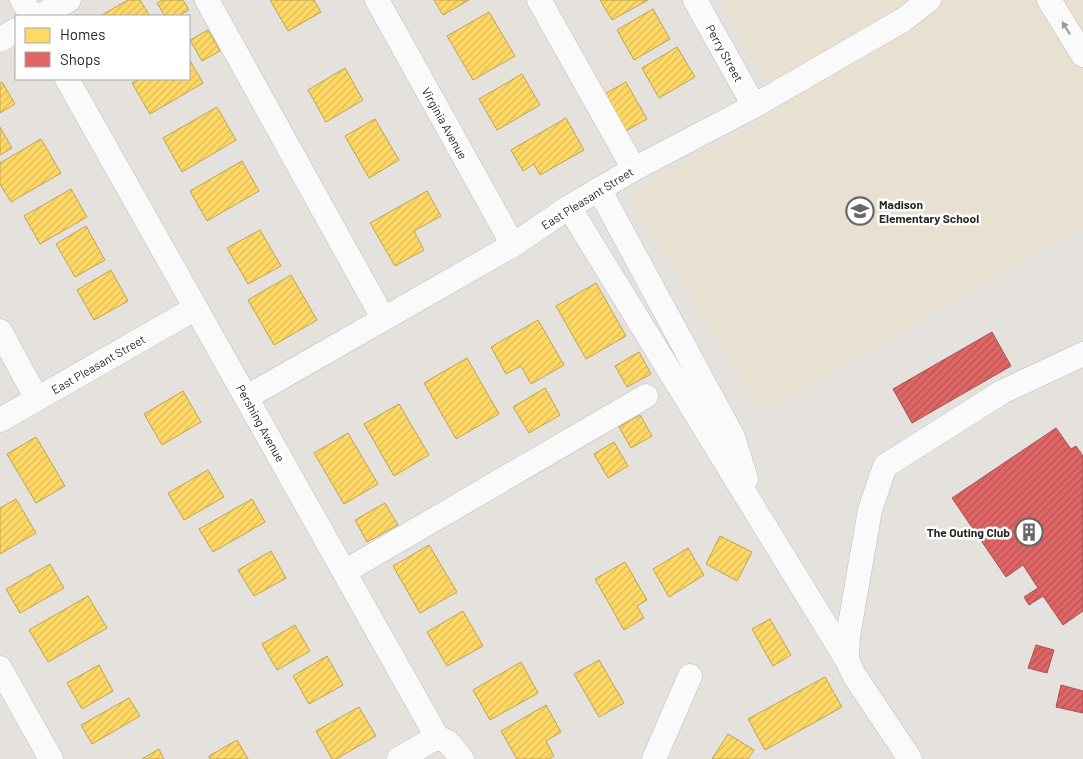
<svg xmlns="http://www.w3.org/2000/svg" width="1083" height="759" viewBox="0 0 1083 759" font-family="Barlow,sans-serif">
	<defs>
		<pattern id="homes-hatch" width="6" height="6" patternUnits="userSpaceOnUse" patternTransform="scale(1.25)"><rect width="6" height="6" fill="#ffd966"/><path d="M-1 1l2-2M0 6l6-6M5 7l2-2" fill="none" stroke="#dbba58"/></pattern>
		<pattern id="shops-hatch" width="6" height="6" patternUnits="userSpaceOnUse" patternTransform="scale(1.25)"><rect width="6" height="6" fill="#e06666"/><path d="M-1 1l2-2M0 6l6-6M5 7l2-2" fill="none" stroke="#b65454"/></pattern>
	</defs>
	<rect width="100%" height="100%" fill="#e5e1dc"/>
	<path fill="#e8e0d0" d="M 720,0 L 1083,0 L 1083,227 L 762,413 L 627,194 L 780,110 Z"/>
	<path fill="url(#homes-hatch)" stroke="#bea453" d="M 128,0 L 140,0 L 150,16 L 100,16 Z
		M 162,0 L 183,0 L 189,10 L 178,16 L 165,16 L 157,3 Z
		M 270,0 L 314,0 L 321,12 L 288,31 Z
		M 434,0 L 469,0 L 443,15 Z
		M 600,0 L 648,0 L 612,20 Z
		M 653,9 L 670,39 L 634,60 L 617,30 Z
		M 489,12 L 515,56 L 473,80 L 447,36 Z
		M 208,30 L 220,51 L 202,61 L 190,40 Z
		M 677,47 L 695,77 L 659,98 L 642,68 Z
		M 189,59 L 203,83 L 150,114 L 132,83 L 140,79 L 189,79 Z
		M 345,68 L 363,100 L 326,122 L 308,90 Z
		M 522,74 L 540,105 L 497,130 L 479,99 Z
		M 2,82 L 15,104 L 0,113 L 0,83 Z
		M 626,82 L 647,119 L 622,133 L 601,96 Z
		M 217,107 L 236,140 L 182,172 L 163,138 Z
		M 566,118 L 584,150 L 540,175 L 534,164 L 523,171 L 511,150 Z
		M 375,119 L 399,160 L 369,178 L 345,136 Z
		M 0,127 L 12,148 L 0,155 Z
		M 41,139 L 61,173 L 11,202 L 0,184 L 0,163 Z
		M 242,161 L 259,191 L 207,221 L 190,191 Z
		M 71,189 L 87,217 L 40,244 L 24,216 Z
		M 427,191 L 441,216 L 414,231 L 424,250 L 395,266 L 370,223 Z
		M 86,226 L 105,260 L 75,277 L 56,244 Z
		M 260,230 L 281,266 L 248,284 L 227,248 Z
		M 111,270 L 128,301 L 94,320 L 77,290 Z
		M 291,275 L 317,320 L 274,345 L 248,300 Z
		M 596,283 L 626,336 L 586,359 L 556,306 Z
		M 538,320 L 564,365 L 531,384 L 521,366 L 506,374 L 491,347 Z
		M 639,352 L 651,374 L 627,387 L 615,366 Z
		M 467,358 L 499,414 L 456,439 L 424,383 Z
		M 545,388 L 560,415 L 529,433 L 513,407 Z
		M 183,391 L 201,422 L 162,445 L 144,414 Z
		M 399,404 L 429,455 L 394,476 L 364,424 Z
		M 640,415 L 652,436 L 631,448 L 619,427 Z
		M 348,433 L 378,484 L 344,504 L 314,453 Z
		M 36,437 L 65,486 L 36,503 L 7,454 Z
		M 614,442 L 628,466 L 608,478 L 594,454 Z
		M 208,470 L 224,497 L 184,520 L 168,493 Z
		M 16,499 L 36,533 L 0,554 L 0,508 Z
		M 252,499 L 265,522 L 213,552 L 199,529 Z
		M 385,503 L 398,525 L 367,542 L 355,520 Z
		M 720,536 L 752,552 L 737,581 L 706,564 Z
		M 429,545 L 457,592 L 420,613 L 393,566 Z
		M 688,548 L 704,575 L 669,597 L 653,569 Z
		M 271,551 L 286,578 L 254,596 L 238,570 Z
		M 625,562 L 647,600 L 637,606 L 644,618 L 624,630 L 595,579 Z
		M 50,564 L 64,588 L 20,613 L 6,589 Z
		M 88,596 L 107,628 L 48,662 L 29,630 Z
		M 463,611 L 483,646 L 447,666 L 427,632 Z
		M 770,619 L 791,655 L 773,666 L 752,629 Z
		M 295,625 L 310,651 L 277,670 L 262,644 Z
		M 327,656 L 343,685 L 309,704 L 293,676 Z
		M 599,660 L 624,703 L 599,717 L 574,674 Z
		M 521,662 L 538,693 L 490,720 L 473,690 Z
		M 99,665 L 113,691 L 82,709 L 67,683 Z
		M 825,677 L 842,707 L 765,750 L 748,719 Z
		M 129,698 L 140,716 L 92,744 L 81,725 Z
		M 546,705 L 561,732 L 546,741 L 554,756 L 549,759 L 517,759 L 501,731 Z
		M 359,707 L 376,736 L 336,759 L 332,759 L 316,731 Z
		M 728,734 L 754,750 L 748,759 L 712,759 Z
		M 237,740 L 248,759 L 210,759 L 209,756 Z
		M 159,749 L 164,759 L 142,759 Z"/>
	<path fill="url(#shops-hatch)" stroke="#a85353" d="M 992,332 L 1011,366 L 912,423 L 893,389 Z
		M 1056,428 L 1071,449 L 1076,446 L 1083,456 L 1083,611 L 1063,625 L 1043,596 L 1029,605 L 1024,597 L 1038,588 L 1023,565 L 1006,577 L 952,498 Z
		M 1036,645 L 1054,650 L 1047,673 L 1028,668 Z
		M 1061,685 L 1083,691 L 1083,713 L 1056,707 Z"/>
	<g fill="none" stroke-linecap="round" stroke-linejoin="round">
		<g stroke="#bfbdbe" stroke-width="25">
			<path id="minor" d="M 22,0 L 32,16
				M 207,0 L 383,318
				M 377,0 L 513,245
				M 539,0 L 634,169
				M 695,0 L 754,106
				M 1049,0 L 1083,55
				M 40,16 L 69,0
				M 0,40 L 16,30
				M 67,79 L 437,737 L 448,742 L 462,759
				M 599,189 L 733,437 L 746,479
				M 569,207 L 847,660 L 854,675 L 910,759
				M 0,331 L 37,399
				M 247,397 L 513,245 L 569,207 L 634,169 L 754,106 L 903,20 L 929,0
				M 0,420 L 196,308
				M 344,572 L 646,396
				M 847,660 L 848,636 L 870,510 L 885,466 L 1002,392 L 1083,354
				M 0,668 L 51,759
				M 399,759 L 437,737
				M 654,759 L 690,676"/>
		</g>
		<use href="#minor" stroke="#fbfafa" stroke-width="24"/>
	</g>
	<defs><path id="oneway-solid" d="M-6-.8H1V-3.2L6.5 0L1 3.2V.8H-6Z" transform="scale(1.25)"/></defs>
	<use fill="#9c9b9b" href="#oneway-solid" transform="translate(1066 28) rotate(-122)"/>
	<defs>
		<g id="school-ring" transform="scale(1.4375)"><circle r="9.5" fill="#fff" stroke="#6a6866" stroke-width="1.5"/><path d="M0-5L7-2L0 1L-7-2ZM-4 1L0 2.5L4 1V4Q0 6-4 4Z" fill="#6a6866"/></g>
		<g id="building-ring" transform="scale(1.4375)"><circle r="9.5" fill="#fff" stroke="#6a6866" stroke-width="1.5"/><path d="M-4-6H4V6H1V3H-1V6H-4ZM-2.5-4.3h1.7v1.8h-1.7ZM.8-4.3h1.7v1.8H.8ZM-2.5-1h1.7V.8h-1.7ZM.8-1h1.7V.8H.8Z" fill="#6a6866"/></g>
	</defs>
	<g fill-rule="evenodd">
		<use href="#school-ring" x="860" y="211"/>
		<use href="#building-ring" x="1029" y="532"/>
	</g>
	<g text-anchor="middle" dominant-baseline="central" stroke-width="5" stroke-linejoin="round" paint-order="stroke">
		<g font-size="12" fill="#272727" stroke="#fff">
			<text transform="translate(725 53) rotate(61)">Perry Street</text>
			<text transform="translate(445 123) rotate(61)">Virginia Avenue</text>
			<text transform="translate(587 198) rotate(-32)">East Pleasant Street</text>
			<text transform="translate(98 364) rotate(-30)">East Pleasant Street</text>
			<text transform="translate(261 423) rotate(61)">Pershing Avenue</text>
		</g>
		<g font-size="12" font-weight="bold" fill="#272727" stroke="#fff" text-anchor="start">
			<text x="879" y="204">Madison<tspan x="879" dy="14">Elementary School</tspan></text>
			<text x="1010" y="532" text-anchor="end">The Outing Club</text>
		</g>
	</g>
	<rect x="15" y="15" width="175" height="65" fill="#ffffff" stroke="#a9a9a9"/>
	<rect x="25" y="28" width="25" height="15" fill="#ffd966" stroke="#a9a9a9"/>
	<text x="60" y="40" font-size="15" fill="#272727">Homes</text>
	<rect x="25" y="52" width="25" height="15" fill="#e06666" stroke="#a9a9a9"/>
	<text x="60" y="65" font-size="15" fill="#272727">Shops</text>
</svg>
